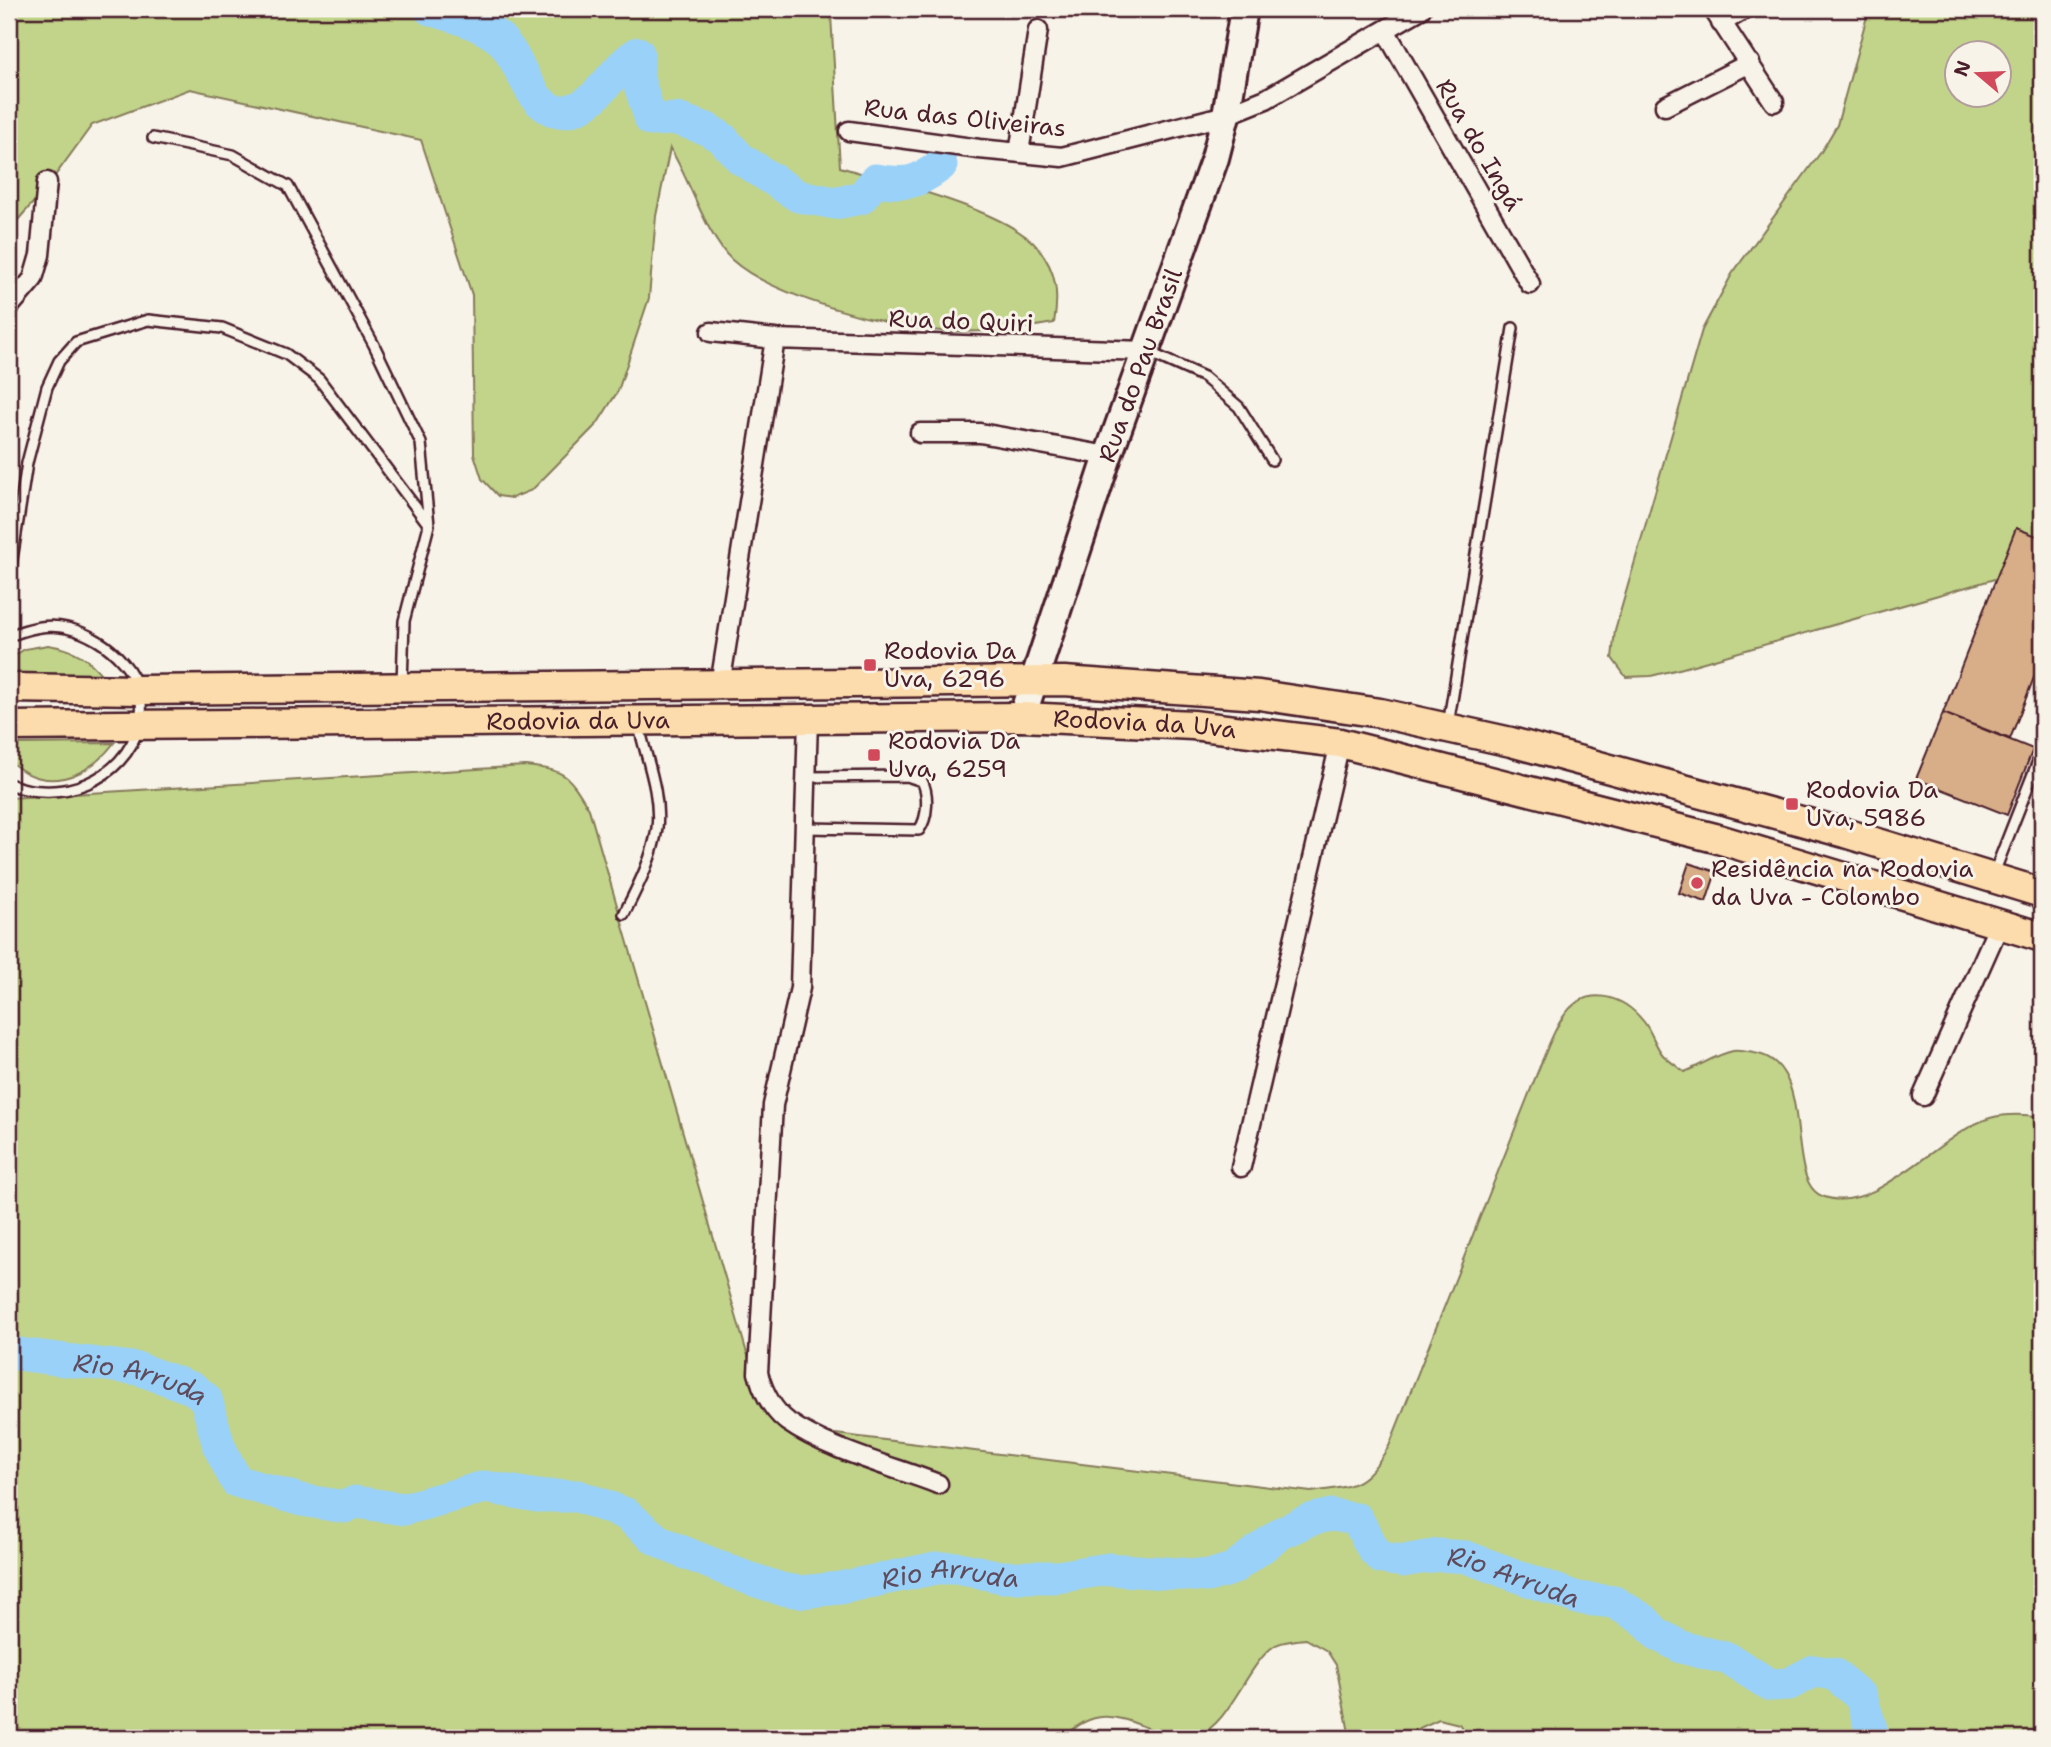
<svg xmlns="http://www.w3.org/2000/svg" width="2051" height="1747" viewBox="0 0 2051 1747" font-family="'Shantell Sans',sans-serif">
	<rect width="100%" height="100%" fill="#f7f3e8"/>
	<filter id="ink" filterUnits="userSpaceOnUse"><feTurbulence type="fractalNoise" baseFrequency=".0143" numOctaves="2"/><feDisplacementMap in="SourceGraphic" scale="14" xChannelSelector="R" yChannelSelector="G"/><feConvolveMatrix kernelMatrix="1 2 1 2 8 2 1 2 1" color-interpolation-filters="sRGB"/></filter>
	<g filter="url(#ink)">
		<path fill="#c1d48a" stroke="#867a5a" stroke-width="2" fill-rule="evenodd" d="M 9,9 L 862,9 L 831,15 L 840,167 C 888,182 1008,210 1038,248 C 1057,271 1059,295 1054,323 C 1017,330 980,333 942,331 C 888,327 773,297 732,260 C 706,236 690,180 670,148 L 656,216 L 649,298 L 618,391 L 597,424 L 532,490 L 512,498 L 498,496 L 482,479 L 474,454 L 472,295 L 421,140 L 190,89 L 92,125 L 46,188 L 9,230 Z
			M 1869,9 L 2042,9 L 2042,574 L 1998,578 L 1683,668 L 1651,676 L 1626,677 L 1612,658 L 1615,630 L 1702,330 L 1732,274 L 1821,152 L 1837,125 ZM 1956,52 L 1998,52 L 1998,94 L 1956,94 Z
			M 48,645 C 74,649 88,657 105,679 L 9,680 L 9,659 L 25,649 Z
			M 114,743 C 87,778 45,795 9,760 L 9,744 Z
			M 525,766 C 566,770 568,774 589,809 L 746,1350 L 760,1388 L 811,1431 L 1311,1492 C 1357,1486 1364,1486 1389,1446 L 1542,1061 C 1548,1047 1554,1030 1563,1017 C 1585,984 1622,994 1644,1022 C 1652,1032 1655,1046 1663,1055 C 1669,1061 1678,1067 1684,1072 C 1700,1066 1717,1054 1733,1051 C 1739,1050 1748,1052 1754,1053 C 1818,1062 1782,1180 1822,1196 C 1875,1218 1939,1133 1990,1118 C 2008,1113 2024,1114 2042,1117 L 2042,1738 L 1469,1738 L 1459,1724 L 1439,1719 L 1398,1738 L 1350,1738 L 1336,1665 L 1327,1651 L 1306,1639 C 1296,1640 1282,1641 1274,1646 C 1246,1666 1230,1724 1198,1735 C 1148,1747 1112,1686 1064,1738 L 9,1738 L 9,798 Z"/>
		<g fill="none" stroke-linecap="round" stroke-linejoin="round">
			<g stroke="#9ad1f9" stroke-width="33">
				<path d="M 430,9 C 453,16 480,23 499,38 C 525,60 531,129 579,107 C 604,95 614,67 638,53 L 638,79 L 651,120 L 677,119 L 707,129 L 722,138 L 741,159 L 798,196 L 835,203 L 861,198 L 876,180 C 907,185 916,184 941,165"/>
				<path id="s1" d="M 9,1353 L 139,1369 L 194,1389 L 206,1399 L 219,1446 L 236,1481 L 301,1500 L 345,1507 L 355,1502 L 404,1509 L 485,1487 L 537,1496 L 578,1496 L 626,1514 L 656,1539 L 673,1548 L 745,1577 L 781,1589 L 801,1592 L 840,1588 L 936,1568 L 960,1568 L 1001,1577 L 1057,1577 L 1108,1569 L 1208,1576 L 1232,1569 L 1283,1532 L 1309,1520 L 1331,1515 L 1357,1519 L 1373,1549 L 1382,1558 L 1403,1561 L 1439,1555 L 1466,1557 L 1577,1598 L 1614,1602 L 1644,1620 L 1657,1634 L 1681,1647 L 1729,1659 L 1770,1685 L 1789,1684 L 1814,1671 L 1834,1674 L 1861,1697 L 1874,1738"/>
			</g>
		</g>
		<path fill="#d7ae88" stroke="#4a1f2b" stroke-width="2" d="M 2016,528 L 2042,538 L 2042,657 L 2010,739 L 1943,713 Z
			M 1943,713 L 2033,749 L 2007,815 L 1916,779 Z
			M 1689,863 L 1716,872 L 1706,902 L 1679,893 Z"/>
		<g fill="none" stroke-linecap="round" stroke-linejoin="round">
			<g stroke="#4a1f2b" stroke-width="14">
				<path id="lane" d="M 153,138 L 233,155 L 288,186 L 374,345 L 421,443 L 429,525 L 404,621 L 402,685
					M 1148,352 L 1204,377 L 1239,407 L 1272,460
					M 9,579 L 27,463 L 47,387 L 59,361 L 76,342 L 148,320 L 222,328 L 286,354 L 319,379 L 429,525
					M 9,636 C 27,629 47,623 67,628 C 108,637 152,679 139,725 C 124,782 59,804 9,784
					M 1448,725 L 1513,328
					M 805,828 L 919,830 C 928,818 929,794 922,781 L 907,776 L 806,777
					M 1994,873 L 2042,751
					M 624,914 C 637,888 653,858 657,828 C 661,794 646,758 639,726"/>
			</g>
			<g stroke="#4a1f2b" stroke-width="23">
				<path id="street" d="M 1713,9 L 1774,102
					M 1721,23 L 1745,9
					M 1385,30 L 1530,284
					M 1665,106 L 1750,63
					M 849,131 L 979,149 L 1062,157 L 1226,115 L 1266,99 L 1421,9
					M 1019,153 L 1038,30
					M 9,307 L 33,279 L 40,255 L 47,182
					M 711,332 L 775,339 L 1146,351
					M 920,433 L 980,433 L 1108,456
					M 720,685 L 775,339
					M 808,719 L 800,988 L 773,1105 L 758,1373 C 763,1391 772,1410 788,1422 C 826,1449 894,1467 938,1484
					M 1923,1096 L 1999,925
					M 1241,1167 L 1340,743"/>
			</g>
			<g stroke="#4a1f2b" stroke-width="32">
				<g id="secondary">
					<path id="s2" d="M 1022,717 L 1108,456 L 1215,158 L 1226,115 L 1244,9"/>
				</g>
			</g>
			<g stroke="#4a1f2b" stroke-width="33">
				<g id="primary">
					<path d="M 9,688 L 139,690 L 1064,681 L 1259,695 L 1380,713 L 1511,742 L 1845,833 L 2042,893"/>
					<path id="s3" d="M 9,726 L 1022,717 L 1193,725 L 1340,743 L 1715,838 L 2042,937"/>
				</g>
			</g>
			<use href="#lane" stroke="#f7f3e8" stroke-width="9"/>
			<use href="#street" stroke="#f7f3e8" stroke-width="18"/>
			<use href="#secondary" stroke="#f7f3e8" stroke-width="26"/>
			<use href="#primary" stroke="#fcdcac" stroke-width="28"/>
		</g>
	</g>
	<g fill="#d1495b" stroke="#f7f3e8" stroke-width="2.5">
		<rect x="863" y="658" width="14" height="14" rx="3.5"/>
		<rect x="867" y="748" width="14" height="14" rx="3.5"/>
		<rect x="1785" y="797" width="14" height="14" rx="3.5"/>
		<circle cx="1697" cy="883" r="7"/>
	</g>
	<g text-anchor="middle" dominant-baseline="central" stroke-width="6" stroke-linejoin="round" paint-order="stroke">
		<g font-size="24" fill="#4a1f2b" stroke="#f7f3e8">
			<text transform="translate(965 118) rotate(6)">Rua das Oliveiras</text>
			<text transform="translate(1479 145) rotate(60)">Rua do Ingá</text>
			<text transform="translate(961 321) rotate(2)">Rua do Quiri</text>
			<text stroke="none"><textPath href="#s2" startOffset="371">Rua do Pau Brasil</textPath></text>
			<text stroke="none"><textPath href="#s3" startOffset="569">Rodovia da Uva</textPath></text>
			<text stroke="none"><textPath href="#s3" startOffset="1136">Rodovia da Uva</textPath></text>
		</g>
		<g font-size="24" fill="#4a1f2b" stroke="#f7f3e8" text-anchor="start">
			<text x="884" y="651">Rodovia Da<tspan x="884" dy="28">Uva, 6296</tspan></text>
			<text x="888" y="741">Rodovia Da<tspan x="888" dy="28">Uva, 6259</tspan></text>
			<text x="1806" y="790">Rodovia Da<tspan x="1806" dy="28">Uva, 5986</tspan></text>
			<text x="1711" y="869">Residência na Rodovia<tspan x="1711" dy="28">da Uva - Colombo</tspan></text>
		</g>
		<g font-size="26" font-style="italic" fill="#5e4c5e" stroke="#f7f3e8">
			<text stroke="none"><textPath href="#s1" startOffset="135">Rio Arruda</textPath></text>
			<text stroke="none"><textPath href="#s1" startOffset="1648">Rio Arruda</textPath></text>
			<text stroke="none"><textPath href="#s1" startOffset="1040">Rio Arruda</textPath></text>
		</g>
	</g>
	<rect width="2051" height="1747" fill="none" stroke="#f7f3e8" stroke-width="35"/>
	<rect x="18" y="18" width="2016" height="1712" fill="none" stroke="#4a1f2b" stroke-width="2.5" filter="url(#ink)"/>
	<g transform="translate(1978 74) rotate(289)"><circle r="33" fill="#f7f3e8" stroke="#b29e9c" stroke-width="2"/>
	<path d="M0-5L12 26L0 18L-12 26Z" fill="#d1495b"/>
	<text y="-10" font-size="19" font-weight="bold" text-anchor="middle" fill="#4a1f2b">N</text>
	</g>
</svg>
